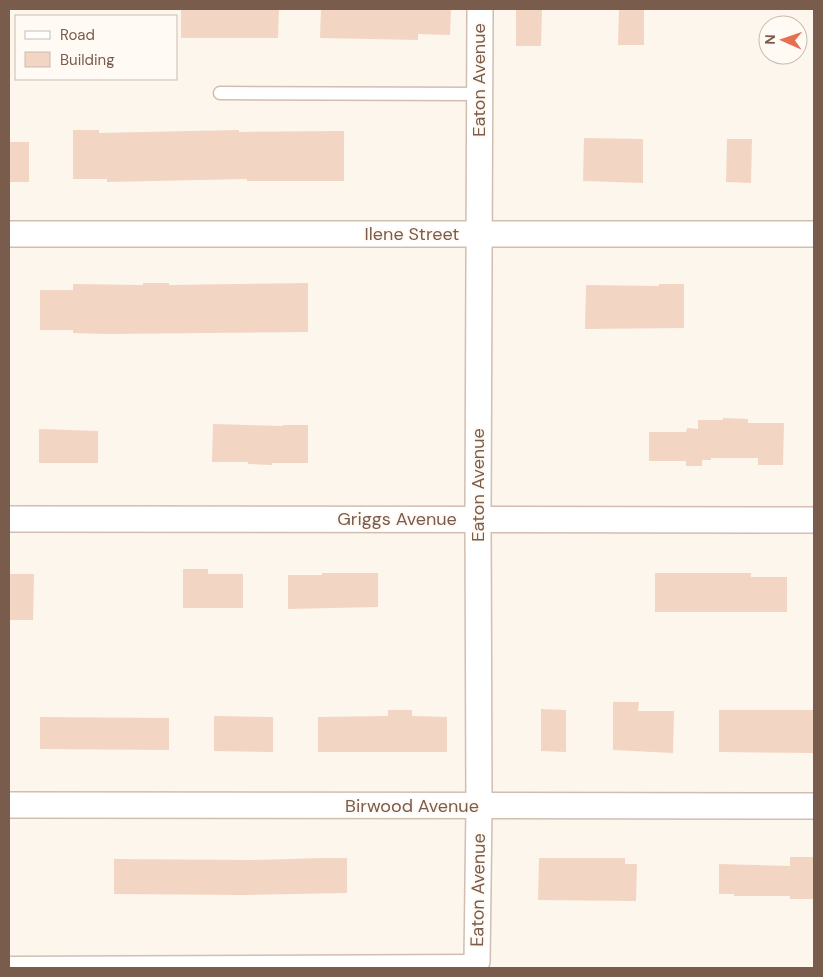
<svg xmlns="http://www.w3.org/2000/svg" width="823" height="977" viewBox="0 0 823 977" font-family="'DM Sans',sans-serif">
	<rect width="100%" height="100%" fill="#fdf6ec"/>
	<path fill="#f3d5c3" d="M 181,9 L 279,9 L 278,38 L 181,38 Z
		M 321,9 L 451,9 L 450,35 L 418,34 L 418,40 L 320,38 Z
		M 516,9 L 542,9 L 541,46 L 516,46 Z
		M 619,9 L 644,9 L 644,45 L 618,45 Z
		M 73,130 L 99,130 L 99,133 L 239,130 L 239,132 L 344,131 L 344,181 L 247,181 L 247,179 L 107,182 L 107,179 L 73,179 Z
		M 584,138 L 643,139 L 643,183 L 583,181 Z
		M 727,139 L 752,139 L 751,183 L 726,182 Z
		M 9,142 L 29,142 L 29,182 L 9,182 Z
		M 143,283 L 169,283 L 169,285 L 308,283 L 308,332 L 107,334 L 73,333 L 73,330 L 40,330 L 40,290 L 73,290 L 73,284 L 143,285 Z
		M 659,284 L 684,284 L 684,328 L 585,329 L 586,285 L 659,286 Z
		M 723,418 L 748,419 L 748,423 L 784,423 L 783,465 L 758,465 L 758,458 L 711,458 L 711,460 L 702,460 L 702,466 L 686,466 L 686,461 L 649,461 L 649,432 L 686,432 L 687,428 L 698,429 L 698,420 L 723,420 Z
		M 213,424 L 283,426 L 283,425 L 308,425 L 308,463 L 272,463 L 272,465 L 248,464 L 248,462 L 212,462 Z
		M 39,429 L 98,431 L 98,463 L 39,463 Z
		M 183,569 L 208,569 L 208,574 L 243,574 L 243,608 L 183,608 Z
		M 322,573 L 378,573 L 378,607 L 288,609 L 288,575 L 322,575 Z
		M 655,573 L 751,573 L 751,577 L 787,577 L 787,612 L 655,612 Z
		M 9,574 L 34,574 L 33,620 L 9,620 Z
		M 613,702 L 639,702 L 638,711 L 674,711 L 673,753 L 613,750 Z
		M 541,709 L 566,710 L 566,752 L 541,751 Z
		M 388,710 L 412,710 L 412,716 L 447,717 L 447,752 L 318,752 L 318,717 L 388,716 Z
		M 719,710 L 814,710 L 814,753 L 719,752 Z
		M 214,716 L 273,717 L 273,752 L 214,751 Z
		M 40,717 L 169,718 L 169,750 L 40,749 Z
		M 790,857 L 814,857 L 814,899 L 790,899 L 790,896 L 734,896 L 734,894 L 719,894 L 719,864 L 790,866 Z
		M 323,858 L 347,858 L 347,893 L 243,895 L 114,894 L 114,859 L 254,860 Z
		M 539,858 L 625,858 L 625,864 L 637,864 L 636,901 L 538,900 Z"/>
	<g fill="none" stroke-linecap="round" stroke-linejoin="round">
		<g stroke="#d1beb0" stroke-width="15">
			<path id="service" d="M 220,93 L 479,94
				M 9,963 L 477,961"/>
		</g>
		<g stroke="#d1beb0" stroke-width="28">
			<path id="minor" d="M 9,234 L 814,234
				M 9,519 L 814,520
				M 9,805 L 814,806
				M 477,961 L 479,807 L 478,519 L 480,9"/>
		</g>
		<use href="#service" stroke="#fff" stroke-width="12"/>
		<use href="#minor" stroke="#fff" stroke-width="25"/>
	</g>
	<g text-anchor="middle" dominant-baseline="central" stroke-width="4" stroke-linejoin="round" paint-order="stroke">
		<g font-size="18" fill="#7a5c4d" stroke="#fffaf3">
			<text transform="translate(479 80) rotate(-90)">Eaton Avenue</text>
			<text x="412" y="234">Ilene Street</text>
			<text transform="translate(478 485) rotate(-90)">Eaton Avenue</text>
			<text x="397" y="519">Griggs Avenue</text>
			<text x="412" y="806">Birwood Avenue</text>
			<text transform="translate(478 890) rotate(-89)">Eaton Avenue</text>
		</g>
	</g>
	<rect width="823" height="977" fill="none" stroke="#7a5c4d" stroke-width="20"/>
	<rect x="15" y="15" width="162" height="65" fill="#fffaf3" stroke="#cabbb1"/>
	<rect x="25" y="31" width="25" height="8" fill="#ffffff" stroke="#cabbb1"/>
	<text x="60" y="40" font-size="15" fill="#7a5c4d">Road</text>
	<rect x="25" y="52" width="25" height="15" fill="#f3d5c3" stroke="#cabbb1"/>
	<text x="60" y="65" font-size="15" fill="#7a5c4d">Building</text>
	<g transform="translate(783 40) rotate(272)"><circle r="24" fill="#fffaf3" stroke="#cabbb1"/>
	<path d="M0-4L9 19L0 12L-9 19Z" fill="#e76f51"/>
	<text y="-8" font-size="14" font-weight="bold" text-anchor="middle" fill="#7a5c4d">N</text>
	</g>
</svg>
